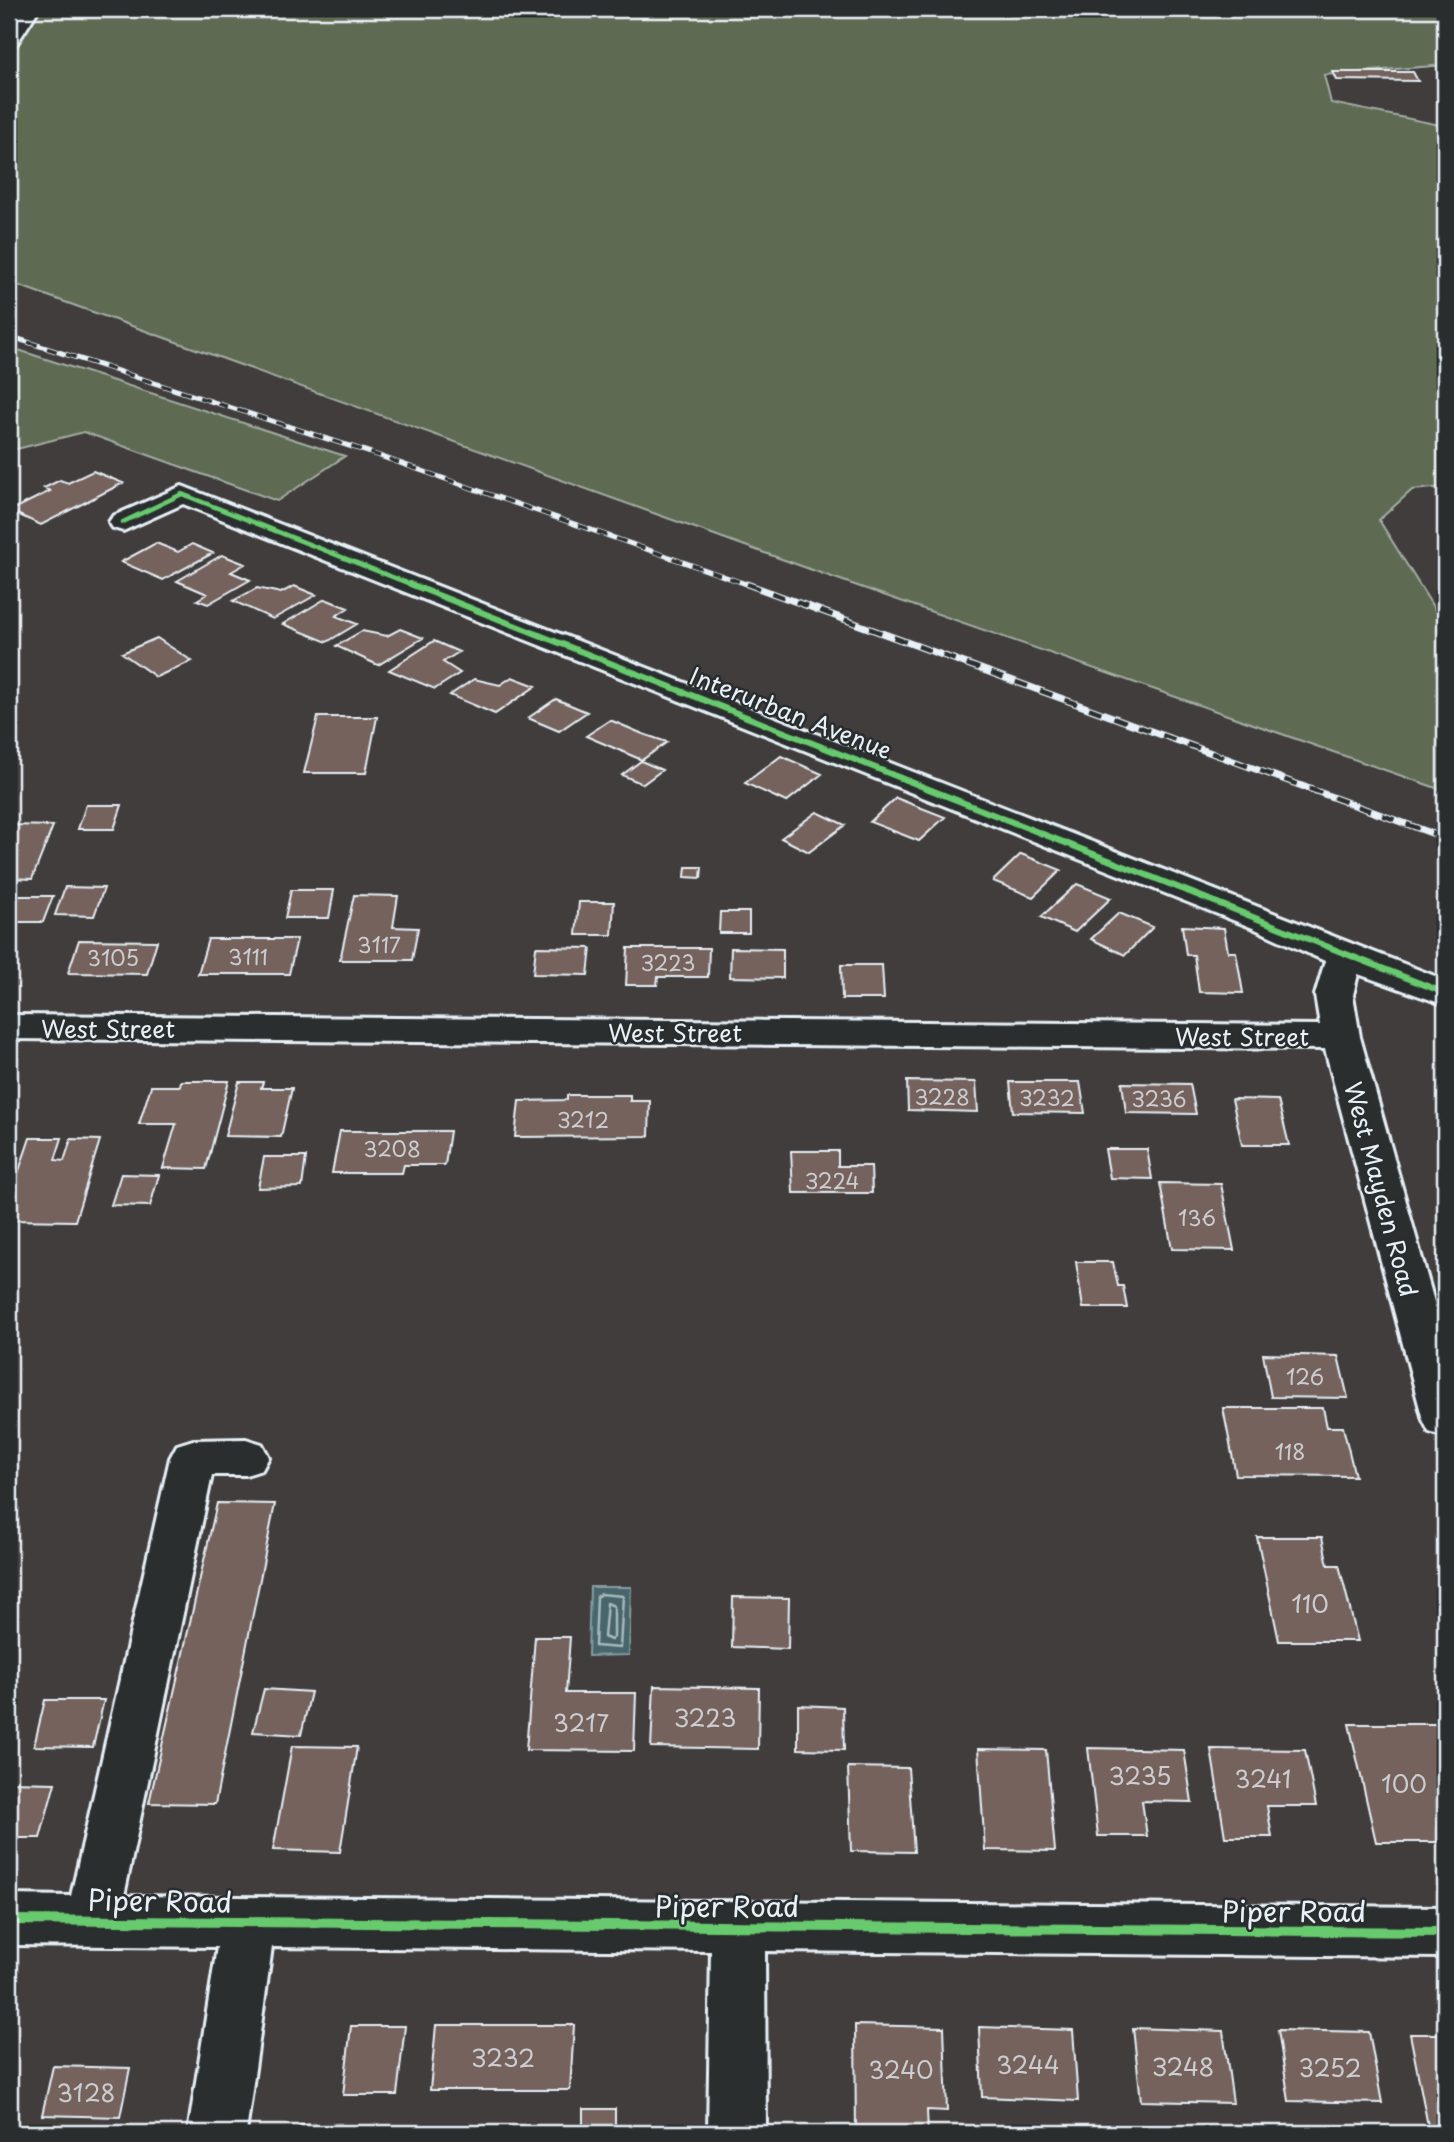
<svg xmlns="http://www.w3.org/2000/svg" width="1454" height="2142" viewBox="0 0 1454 2142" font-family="'Playpen Sans',sans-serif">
	<rect width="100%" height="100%" fill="#403d3c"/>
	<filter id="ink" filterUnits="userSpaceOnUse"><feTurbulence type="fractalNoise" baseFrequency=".0143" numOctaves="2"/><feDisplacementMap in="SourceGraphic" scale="14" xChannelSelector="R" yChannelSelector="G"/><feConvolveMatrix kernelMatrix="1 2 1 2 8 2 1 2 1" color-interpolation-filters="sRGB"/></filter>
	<g filter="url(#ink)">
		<path fill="#5e6b52" stroke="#a3aea5" stroke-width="2" d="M 38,9 L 803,9 C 829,15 913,22 935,9 L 1445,9 L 1445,65 L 1324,75 L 1331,103 L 1445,126 L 1445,487 L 1412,490 L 1379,520 L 1445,626 L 1445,791 L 829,576 L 9,282 L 9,47 Z
			M 9,347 L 345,456 L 277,501 L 84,432 L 9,451 Z"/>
		<path fill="#47656a" stroke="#879da3" stroke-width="2" d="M 590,1587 L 631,1587 L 629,1655 L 588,1656 Z"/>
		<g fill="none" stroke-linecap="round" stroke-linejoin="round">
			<path stroke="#a8b9bf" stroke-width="2.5" d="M 600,1594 L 623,1596 L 620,1648 L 595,1646 L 597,1597 Z
				M 607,1603 L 614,1606 L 614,1637 L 611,1640 L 604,1637 Z"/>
		</g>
		<path fill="#74625c" stroke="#e8f1f8" stroke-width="2" d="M 1333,72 L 1413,72 L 1418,81 L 1337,80 Z
			M 93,471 L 123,483 L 41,525 L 10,511 L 50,491 L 44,488 L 60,480 L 68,483 Z
			M 156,543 L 178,552 L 192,544 L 213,553 L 163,580 L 121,562 Z
			M 222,555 L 245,564 L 231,572 L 250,580 L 208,604 L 197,600 L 207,594 L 177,581 Z
			M 294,586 L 316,595 L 273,619 L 233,601 L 257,588 L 281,593 Z
			M 325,599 L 348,608 L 336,616 L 357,624 L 327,642 L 283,624 Z
			M 400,629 L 423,638 L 378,665 L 336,646 L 362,631 L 387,636 Z
			M 157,638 L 192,661 L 156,677 L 122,653 Z
			M 434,641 L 459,652 L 443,662 L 460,673 L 435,689 L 389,670 Z
			M 512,677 L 536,686 L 495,714 L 450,695 L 474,679 L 500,685 Z
			M 556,699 L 587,712 L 559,731 L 528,718 Z
			M 318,717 L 377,717 L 366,773 L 304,773 Z
			M 610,720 L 643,734 L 667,742 L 642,760 L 586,736 Z
			M 781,756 L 822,774 L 786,802 L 745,783 Z
			M 641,761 L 662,770 L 643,784 L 622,775 Z
			M 896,798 L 945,817 L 919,841 L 870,822 Z
			M 86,805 L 122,805 L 114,829 L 78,829 Z
			M 817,812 L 845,825 L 809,852 L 781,838 Z
			M 9,825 L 53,826 L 32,879 L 9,878 Z
			M 1021,854 L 1061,870 L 1033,897 L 993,881 Z
			M 686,867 L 702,867 L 701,878 L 685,877 Z
			M 1077,884 L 1111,898 L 1075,932 L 1041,917 Z
			M 65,887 L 104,888 L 94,916 L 55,915 Z
			M 291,890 L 334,890 L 329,918 L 285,918 Z
			M 354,895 L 398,896 L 393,927 L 418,928 L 412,960 L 340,960 Z
			M 9,896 L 53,896 L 43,922 L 9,922 Z
			M 579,902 L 614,902 L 612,935 L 576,935 Z
			M 720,912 L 749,912 L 749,933 L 719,933 Z
			M 1119,913 L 1153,927 L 1125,955 L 1091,939 Z
			M 1182,926 L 1224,928 L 1228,952 L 1236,952 L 1243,993 L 1199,992 L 1194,955 L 1186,955 Z
			M 208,939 L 297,939 L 289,974 L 198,974 Z
			M 79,940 L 157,941 L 147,974 L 68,973 Z
			M 536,947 L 591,948 L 588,975 L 533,974 Z
			M 628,948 L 709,948 L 708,977 L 658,977 L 657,985 L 626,985 Z
			M 731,948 L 783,949 L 783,978 L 730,977 Z
			M 841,965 L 882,965 L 884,999 L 842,999 Z
			M 181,1081 L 229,1081 L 206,1169 L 163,1168 L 176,1124 L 139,1124 L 151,1086 L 180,1086 Z
			M 907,1081 L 976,1082 L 978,1112 L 908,1110 Z
			M 239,1082 L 263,1082 L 261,1088 L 292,1088 L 281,1137 L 225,1136 Z
			M 1010,1082 L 1080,1082 L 1085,1113 L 1013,1112 Z
			M 1122,1083 L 1190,1084 L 1196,1114 L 1126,1113 Z
			M 567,1095 L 630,1095 L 630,1101 L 650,1101 L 649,1136 L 515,1137 L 519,1101 L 567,1100 Z
			M 1232,1099 L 1278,1100 L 1289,1145 L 1242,1145 Z
			M 340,1131 L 450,1131 L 445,1165 L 404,1165 L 402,1173 L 332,1173 Z
			M 30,1138 L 62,1138 L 55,1160 L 64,1161 L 71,1139 L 100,1140 L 75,1221 L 9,1220 L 9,1200 Z
			M 1105,1149 L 1147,1149 L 1152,1179 L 1110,1178 Z
			M 791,1151 L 838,1151 L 838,1166 L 871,1166 L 872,1193 L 793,1193 Z
			M 264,1157 L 306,1157 L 302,1187 L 258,1188 Z
			M 121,1174 L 159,1175 L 150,1206 L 111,1205 Z
			M 1160,1183 L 1221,1184 L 1234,1250 L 1172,1249 Z
			M 1076,1262 L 1113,1262 L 1118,1286 L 1123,1286 L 1127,1308 L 1083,1308 Z
			M 1263,1354 L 1338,1356 L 1348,1398 L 1271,1397 Z
			M 1223,1408 L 1323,1408 L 1327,1427 L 1343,1427 L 1355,1476 L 1236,1475 Z
			M 217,1503 L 275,1504 L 215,1804 L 149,1803 Z
			M 1257,1537 L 1322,1537 L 1328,1565 L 1339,1565 L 1358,1641 L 1279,1641 Z
			M 733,1597 L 789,1598 L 788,1649 L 732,1647 Z
			M 535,1637 L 570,1637 L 566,1693 L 636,1693 L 634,1751 L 526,1750 Z
			M 654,1686 L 759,1688 L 758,1749 L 651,1747 Z
			M 264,1689 L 311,1692 L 301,1735 L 253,1732 Z
			M 45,1700 L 104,1700 L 93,1747 L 34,1746 Z
			M 798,1705 L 843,1707 L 844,1750 L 798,1749 Z
			M 1349,1724 L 1436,1724 L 1445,1760 L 1445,1806 L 1442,1806 L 1445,1842 L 1376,1842 Z
			M 292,1746 L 357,1747 L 340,1852 L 273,1850 Z
			M 1088,1748 L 1184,1750 L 1192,1802 L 1142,1801 L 1147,1836 L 1098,1836 Z
			M 978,1749 L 1046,1750 L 1055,1851 L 985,1850 Z
			M 1211,1749 L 1305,1750 L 1316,1806 L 1267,1806 L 1272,1837 L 1225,1837 Z
			M 848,1767 L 908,1768 L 914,1852 L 851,1851 Z
			M 9,1782 L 55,1783 L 40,1838 L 9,1838 Z
			M 436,2025 L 574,2025 L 570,2090 L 430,2090 Z
			M 855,2025 L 944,2027 L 947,2111 L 927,2110 L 928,2133 L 856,2133 Z
			M 351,2026 L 405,2026 L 397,2095 L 343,2095 Z
			M 979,2027 L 1073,2030 L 1078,2101 L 982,2097 Z
			M 1133,2028 L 1223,2031 L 1233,2103 L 1141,2101 Z
			M 1278,2030 L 1369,2032 L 1382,2103 L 1289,2101 Z
			M 1410,2034 L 1445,2034 L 1445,2126 L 1428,2126 Z
			M 53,2066 L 130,2068 L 120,2117 L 42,2115 Z
			M 583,2109 L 615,2109 L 615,2133 L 583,2133 Z
			M 341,2124 L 340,2133 L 298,2133 L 299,2125 Z
			M 969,2128 L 1039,2129 L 1040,2133 L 970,2133 Z"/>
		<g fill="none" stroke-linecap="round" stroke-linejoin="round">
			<g stroke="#e8f1f8" stroke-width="6">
				<path id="minor" d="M 20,9 L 39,9 L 16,45 L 9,47 L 9,26 Z
					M 182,486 L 1445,980 L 1445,1005 L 1358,974 L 1353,995 L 1360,1037 L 1445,1341 L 1445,1437 L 1429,1432 L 1423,1420 L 1325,1049 L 9,1039 L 9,1015 L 1320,1025 L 1315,995 L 1325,961 L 1253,928 L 183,504 L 123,531 L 113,528 L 109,522 L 113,516 Z
					M 246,1439 L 262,1444 L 269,1457 L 262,1470 L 246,1475 L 212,1475 L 124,1896 L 1445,1907 L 1445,1957 L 765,1951 L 766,2133 L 708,2133 L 711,1951 L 272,1947 L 246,2133 L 188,2133 L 217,1947 L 9,1945 L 9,1895 L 71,1896 L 170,1458 L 177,1445 L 193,1440 Z"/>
			</g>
			<use href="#minor" fill="#2a2d2e" fill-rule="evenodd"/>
			<g stroke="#e8f1f8" stroke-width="5">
				<path id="rail-far1" d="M 9,336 L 371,453 L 752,586"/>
			</g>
			<g stroke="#e8f1f8" stroke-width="7">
				<path id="rail" d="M 747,584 L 1445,838"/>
			</g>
			<use href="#rail-far1" stroke="#2a2d2e" stroke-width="3.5" stroke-dasharray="10" stroke-linecap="butt"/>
			<use href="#rail" stroke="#2a2d2e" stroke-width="4.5" stroke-dasharray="13" stroke-linecap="butt"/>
			<g stroke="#2a2d2e" stroke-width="7">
				<path id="cycleway-far3" d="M 123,522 L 182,494 L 415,586"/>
			</g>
			<g stroke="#2a2d2e" stroke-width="10">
				<path id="cycleway-far2" d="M 410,584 L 1445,993"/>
			</g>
			<g stroke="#2a2d2e" stroke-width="12">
				<path id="cycleway-far1" d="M 1440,991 L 1445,993"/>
			</g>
			<g stroke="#2a2d2e" stroke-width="14">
				<path id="cycleway" d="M 9,1920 L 1445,1932"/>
			</g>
			<use href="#cycleway-far3" stroke="#67ca6e" stroke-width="4.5"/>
			<use href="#cycleway-far2" stroke="#67ca6e" stroke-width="6"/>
			<use href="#cycleway-far1" stroke="#67ca6e" stroke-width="8"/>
			<use href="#cycleway" stroke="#67ca6e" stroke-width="10"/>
		</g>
	</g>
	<g text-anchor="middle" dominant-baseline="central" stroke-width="5" stroke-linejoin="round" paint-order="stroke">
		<g font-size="21" fill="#cbcdd1">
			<text x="379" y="944">3117</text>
			<text x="248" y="956">3111</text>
			<text x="113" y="957">3105</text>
			<text x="668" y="962">3223</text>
			<text x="942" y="1096">3228</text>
			<text x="1047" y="1097">3232</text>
			<text x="1159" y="1098">3236</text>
			<text x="583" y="1119">3212</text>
			<text x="392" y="1148">3208</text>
			<text x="832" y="1180">3224</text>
			<text x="1197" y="1217">136</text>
			<text x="1305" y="1376">126</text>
			<text x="1290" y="1451">118</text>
		</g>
		<g font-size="24" fill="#e8f1f8" stroke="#2a2d2e">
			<text transform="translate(791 712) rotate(21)">Interurban Avenue</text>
			<text x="108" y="1028">West Street</text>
			<text x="675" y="1032">West Street</text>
			<text x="1242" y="1036">West Street</text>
			<text transform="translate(1382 1189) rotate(75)">West Mayden Road</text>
		</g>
		<g font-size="24" fill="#cbcdd1">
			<text x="1310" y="1603">110</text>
			<text x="705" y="1717">3223</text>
			<text x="581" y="1722">3217</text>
			<text x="1140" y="1775">3235</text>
			<text x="1263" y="1778">3241</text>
			<text x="1404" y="1783">100</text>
			<text x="503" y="2057">3232</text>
			<text x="1028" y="2064">3244</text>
			<text x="1183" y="2066">3248</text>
			<text x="1330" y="2067">3252</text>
			<text x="901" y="2069">3240</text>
			<text x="86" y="2092">3128</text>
		</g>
		<g font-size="28" fill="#e8f1f8" stroke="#2a2d2e">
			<text transform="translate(160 1900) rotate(1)">Piper Road</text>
			<text x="727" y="1905">Piper Road</text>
			<text x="1294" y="1910">Piper Road</text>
		</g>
	</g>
	<rect width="1454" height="2142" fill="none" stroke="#2a2d2e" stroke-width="35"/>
	<rect x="18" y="18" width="1419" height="2107" fill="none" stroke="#e8f1f8" stroke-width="2.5" filter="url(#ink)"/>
</svg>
